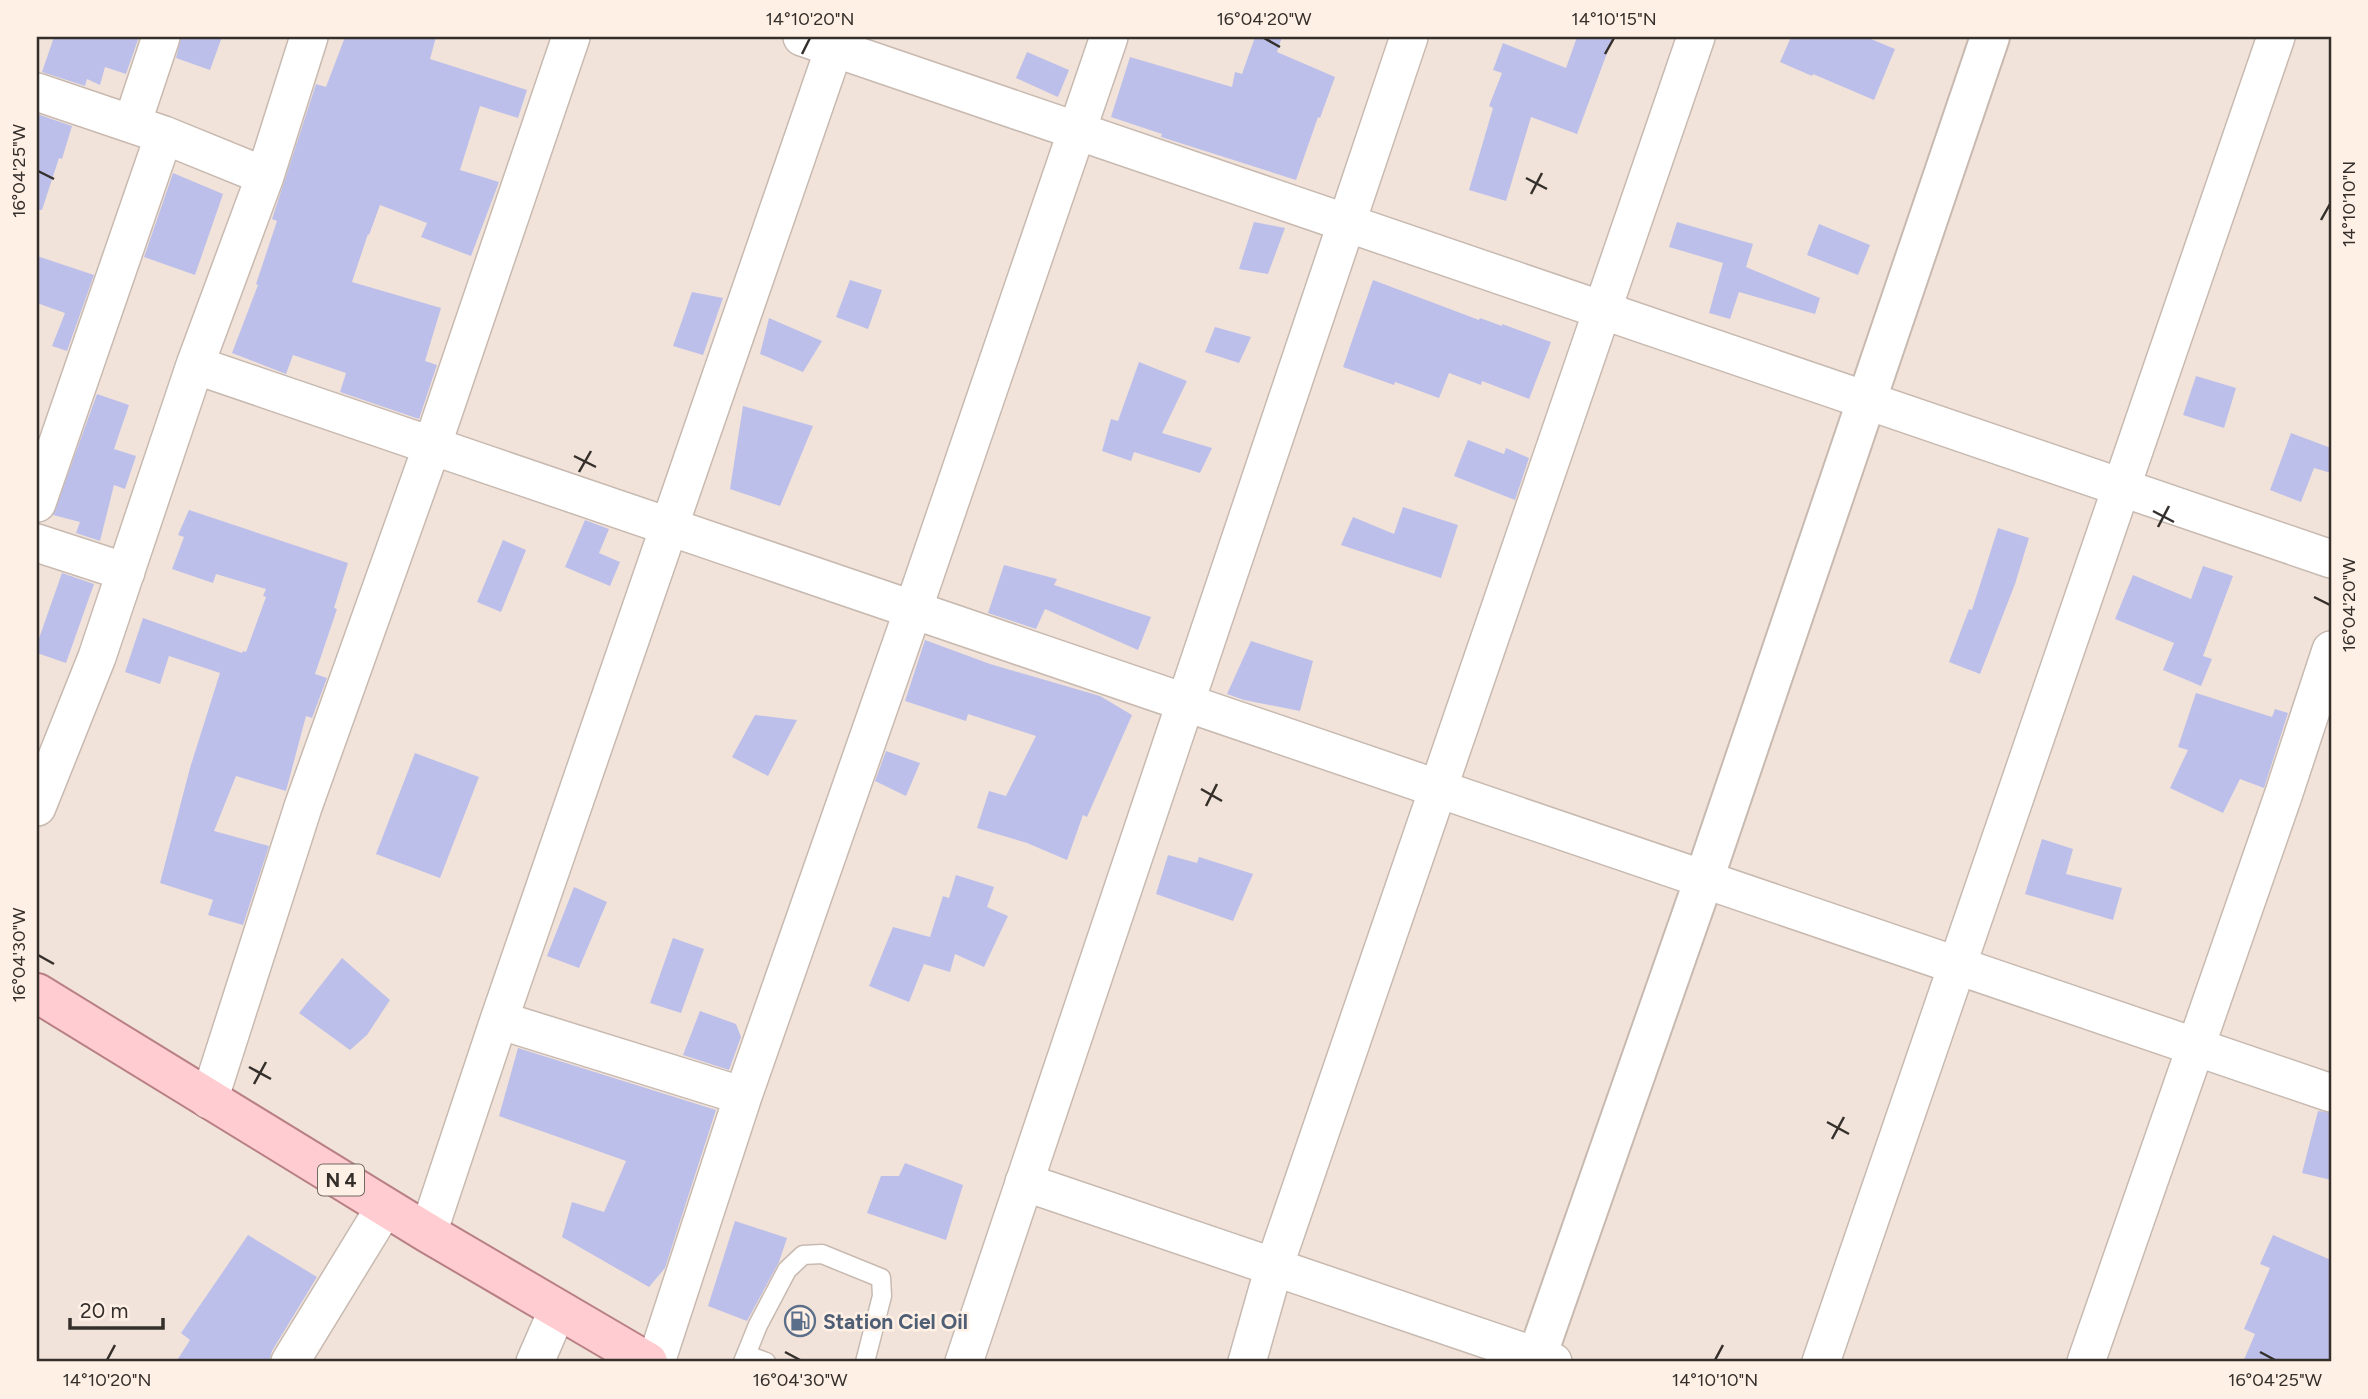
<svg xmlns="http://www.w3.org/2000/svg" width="2368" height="1399" viewBox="0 0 2368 1399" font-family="Figtree,sans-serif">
	<rect width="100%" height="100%" fill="#f1e3d9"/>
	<path fill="#bdbfeb" d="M 54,37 L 139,37 L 126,74 L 105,67 L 100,85 L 87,79 L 85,86 L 42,72 Z
		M 181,37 L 222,37 L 210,70 L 176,58 Z
		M 345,37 L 436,37 L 430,59 L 527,90 L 518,118 L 480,106 L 460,170 L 499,182 L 471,256 L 421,237 L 427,223 L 380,205 L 369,235 L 368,234 L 352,282 L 441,308 L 425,361 L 437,365 L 419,419 L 340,392 L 346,373 L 293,355 L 286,374 L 232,353 L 258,285 L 256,284 L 277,221 L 272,219 L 316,84 L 326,87 Z
		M 1255,37 L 1282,37 L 1277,52 L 1335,77 L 1320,118 L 1318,117 L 1296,180 L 1161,137 L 1162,134 L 1111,117 L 1130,57 L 1232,87 L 1235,72 L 1242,74 Z
		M 1577,37 L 1613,37 L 1577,134 L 1531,117 L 1506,201 L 1469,190 L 1493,108 L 1489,106 L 1502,73 L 1493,70 L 1503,43 L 1566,68 Z
		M 1791,37 L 1866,37 L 1895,49 L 1874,100 L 1813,74 L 1812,76 L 1780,62 Z
		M 1027,52 L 1069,70 L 1058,97 L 1016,78 Z
		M 37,114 L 72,126 L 62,159 L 59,158 L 42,210 L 37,210 Z
		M 173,173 L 223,194 L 195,275 L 144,257 Z
		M 1254,222 L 1285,228 L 1268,274 L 1239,269 Z
		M 1677,222 L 1753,244 L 1746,267 L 1820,298 L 1815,314 L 1739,292 L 1730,319 L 1709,313 L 1723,263 L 1669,247 Z
		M 1819,224 L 1870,245 L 1858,275 L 1807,255 Z
		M 37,256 L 94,275 L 67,351 L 52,346 L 65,313 L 37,303 Z
		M 850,280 L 882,290 L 868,329 L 836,317 Z
		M 1373,280 L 1479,320 L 1480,318 L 1502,326 L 1502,324 L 1551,342 L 1529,399 L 1482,381 L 1481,385 L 1449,373 L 1439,398 L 1395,382 L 1394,385 L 1343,367 Z
		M 692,292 L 723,298 L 703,355 L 673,346 Z
		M 769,318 L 822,341 L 803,372 L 760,354 Z
		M 1215,327 L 1251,337 L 1239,363 L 1205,352 Z
		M 1139,362 L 1187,381 L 1162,433 L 1212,448 L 1200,473 L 1134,452 L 1131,461 L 1102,451 L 1111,419 L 1118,421 Z
		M 2196,376 L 2236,388 L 2224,428 L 2183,415 Z
		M 97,394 L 129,405 L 114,449 L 136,456 L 125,489 L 114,485 L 100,541 L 76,533 L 80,522 L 53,515 Z
		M 743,406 L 813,426 L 780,506 L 730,489 Z
		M 2291,433 L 2331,448 L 2331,473 L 2314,468 L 2301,502 L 2270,490 Z
		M 1468,440 L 1504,454 L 1506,448 L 1529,458 L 1515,500 L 1454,476 Z
		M 1403,507 L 1458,525 L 1441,578 L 1341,545 L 1353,517 L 1394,534 Z
		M 189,510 L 348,563 L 334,608 L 337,609 L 315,674 L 327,678 L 312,718 L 306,716 L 286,791 L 236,776 L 214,831 L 269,846 L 243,925 L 208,915 L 213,900 L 160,883 L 190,768 L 220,673 L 169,656 L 160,684 L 125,672 L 143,618 L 242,653 L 243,651 L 246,652 L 266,597 L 263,596 L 266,589 L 216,574 L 213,583 L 172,569 L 184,537 L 178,535 Z
		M 585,520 L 609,529 L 599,553 L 620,562 L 610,586 L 565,567 Z
		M 1998,528 L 2029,538 L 2015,584 L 1980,674 L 1949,662 L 1969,609 L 1972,610 Z
		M 503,540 L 526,550 L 501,612 L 477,602 Z
		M 1004,565 L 1057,579 L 1054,585 L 1151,617 L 1138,650 L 1045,609 L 1036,629 L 988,613 Z
		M 2203,566 L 2233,576 L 2203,656 L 2212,659 L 2201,686 L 2163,670 L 2174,643 L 2115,619 L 2133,575 L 2191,599 Z
		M 62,573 L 94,584 L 66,663 L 37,653 L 37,644 Z
		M 925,640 L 990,664 L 1100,696 L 1132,715 L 1087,817 L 1083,815 L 1067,860 L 1027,843 L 977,828 L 989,791 L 1006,796 L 1036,736 L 968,714 L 966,721 L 905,701 Z
		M 1251,641 L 1313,661 L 1300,711 L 1244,700 L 1227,694 Z
		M 2196,693 L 2272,717 L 2275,709 L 2288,713 L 2264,788 L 2240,779 L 2223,813 L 2170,788 L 2188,750 L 2178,747 Z
		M 755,715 L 797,720 L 768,776 L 732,757 Z
		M 886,751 L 920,763 L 906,796 L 875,781 Z
		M 415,753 L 479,777 L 440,878 L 376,854 Z
		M 2042,839 L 2073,849 L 2066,874 L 2122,888 L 2113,920 L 2025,894 Z
		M 1168,855 L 1197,863 L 1199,857 L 1253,874 L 1233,921 L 1156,894 Z
		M 956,875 L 994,887 L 987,907 L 1008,916 L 984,967 L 955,954 L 950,972 L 924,964 L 909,1002 L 869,986 L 893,927 L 930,937 L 943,896 L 949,898 Z
		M 574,887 L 607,902 L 579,968 L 547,956 Z
		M 673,938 L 704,949 L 681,1013 L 650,1003 Z
		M 342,958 L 390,1000 L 367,1035 L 350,1050 L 299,1013 Z
		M 700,1011 L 736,1024 L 741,1037 L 729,1070 L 683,1055 Z
		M 518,1048 L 716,1110 L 665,1268 L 649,1287 L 562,1237 L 572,1202 L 604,1212 L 626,1161 L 499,1116 Z
		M 2318,1111 L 2331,1113 L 2331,1180 L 2302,1173 Z
		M 905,1163 L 963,1185 L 946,1240 L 867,1213 L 881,1176 L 899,1176 Z
		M 735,1221 L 787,1238 L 779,1262 L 747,1321 L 708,1306 Z
		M 248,1235 L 317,1277 L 272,1351 L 269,1362 L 176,1362 L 190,1340 L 181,1333 Z
		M 2273,1235 L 2331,1260 L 2331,1362 L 2243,1362 L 2255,1334 L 2244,1329 L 2270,1268 L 2260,1264 Z"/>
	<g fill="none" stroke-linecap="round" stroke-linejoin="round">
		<g stroke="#c8bab1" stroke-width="21">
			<path id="service" d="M 747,1355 L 766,1362
				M 743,1362 L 758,1325 L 787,1270 L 803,1255 L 822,1254 L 881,1278 L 882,1296 L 865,1362"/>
		</g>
		<g stroke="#c8bab1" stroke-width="40">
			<path id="minor" d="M 802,37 L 2331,559
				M 37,92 L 164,135 L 265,176
				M 132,124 L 161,37
				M 195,365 L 2331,1093
				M 37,503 L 164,135
				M 37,543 L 126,572
				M 37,807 L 97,657 L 195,365 L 265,176 L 309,37
				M 499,1020 L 743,1096
				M 209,1100 L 303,807 L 432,446 L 571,37
				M 1024,1182 L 1553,1362
				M 428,1233 L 499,1020 L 838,37
				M 290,1362 L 385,1207
				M 535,1362 L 558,1309
				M 656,1362 L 743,1096 L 913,610 L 1109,37
				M 964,1362 L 1409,37
				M 1247,1362 L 1274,1267 L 1696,37
				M 1821,1362 L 2276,37
				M 2086,1362 L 2284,793 L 2331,650"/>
		</g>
		<g stroke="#c8bab1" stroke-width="42">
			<path id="tertiary" d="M 1535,1362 L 1704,879 L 1990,37"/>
		</g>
		<g stroke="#b88083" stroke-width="42">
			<path id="primary" d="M 37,993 L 428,1233 L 648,1362"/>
		</g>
		<use href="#service" stroke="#fff" stroke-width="18"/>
		<use href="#minor" stroke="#fff" stroke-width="37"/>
		<use href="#tertiary" stroke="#fff" stroke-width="38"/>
		<use href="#primary" stroke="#ffcdd1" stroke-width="38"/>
	</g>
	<path fill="none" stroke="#342f2b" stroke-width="2.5" d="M 1264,38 L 1280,47M 802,54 L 810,38M 1605,54 L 1614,38M 38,171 L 54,179M 1526,178 L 1547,189M 1531,194 L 1542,173M 2321,220 L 2330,204M 574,456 L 596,467M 579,472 L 591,451M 2153,511 L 2174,522M 2158,527 L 2169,506M 2314,597 L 2330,605M 1201,789 L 1222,801M 1206,806 L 1217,784M 38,955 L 54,964M 249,1067 L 271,1079M 254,1084 L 266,1062M 1827,1122 L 1849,1134M 1832,1139 L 1844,1117M 785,1352 L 800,1360M 2260,1352 L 2275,1360M 107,1360 L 115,1345M 1715,1360 L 1723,1345"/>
	<defs>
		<g id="fuel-ring" transform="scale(1.575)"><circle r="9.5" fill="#fff0e6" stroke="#5c6f8a" stroke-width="1.5"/><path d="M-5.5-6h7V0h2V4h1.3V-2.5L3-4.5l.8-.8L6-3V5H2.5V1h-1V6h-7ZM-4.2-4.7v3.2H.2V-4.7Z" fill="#5c6f8a"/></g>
	</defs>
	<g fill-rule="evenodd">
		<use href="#fuel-ring" x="800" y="1321"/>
	</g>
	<g text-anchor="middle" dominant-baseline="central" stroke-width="5" stroke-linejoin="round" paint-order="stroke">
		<rect fill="#fff0e6" stroke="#716963" stroke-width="2" x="318" y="1164.5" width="46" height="31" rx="5"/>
		<g font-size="19" font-weight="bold" fill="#342f2b">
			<text x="341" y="1180">N 4</text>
		</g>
		<g font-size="21" font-weight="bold" fill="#4e5e75" stroke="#fff0e6" text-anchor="start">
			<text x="823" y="1321">Station Ciel Oil</text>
		</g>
	</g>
	<rect width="2368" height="1399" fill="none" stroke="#fff0e6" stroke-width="77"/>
	<path d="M70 1318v10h93v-10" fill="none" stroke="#342f2b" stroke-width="3.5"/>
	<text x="80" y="1318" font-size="21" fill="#342f2b" stroke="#fff0e6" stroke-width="5" paint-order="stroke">20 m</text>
	<rect x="38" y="38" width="2292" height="1322" fill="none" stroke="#342f2b" stroke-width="2.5"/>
	<g font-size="18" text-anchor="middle" fill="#342f2b">
		<text x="810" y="25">14°10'20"N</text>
		<text x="1264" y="25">16°04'20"W</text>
		<text x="1614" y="25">14°10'15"N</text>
		<text transform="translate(19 171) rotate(-90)" y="6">16°04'25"W</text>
		<text transform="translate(2349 204) rotate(-90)" y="6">14°10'10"N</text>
		<text transform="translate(2349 605) rotate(-90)" y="6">16°04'20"W</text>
		<text transform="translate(19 955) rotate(-90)" y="6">16°04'30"W</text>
		<text x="107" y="1386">14°10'20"N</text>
		<text x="800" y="1386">16°04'30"W</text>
		<text x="1715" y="1386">14°10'10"N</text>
		<text x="2275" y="1386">16°04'25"W</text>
	</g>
</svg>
